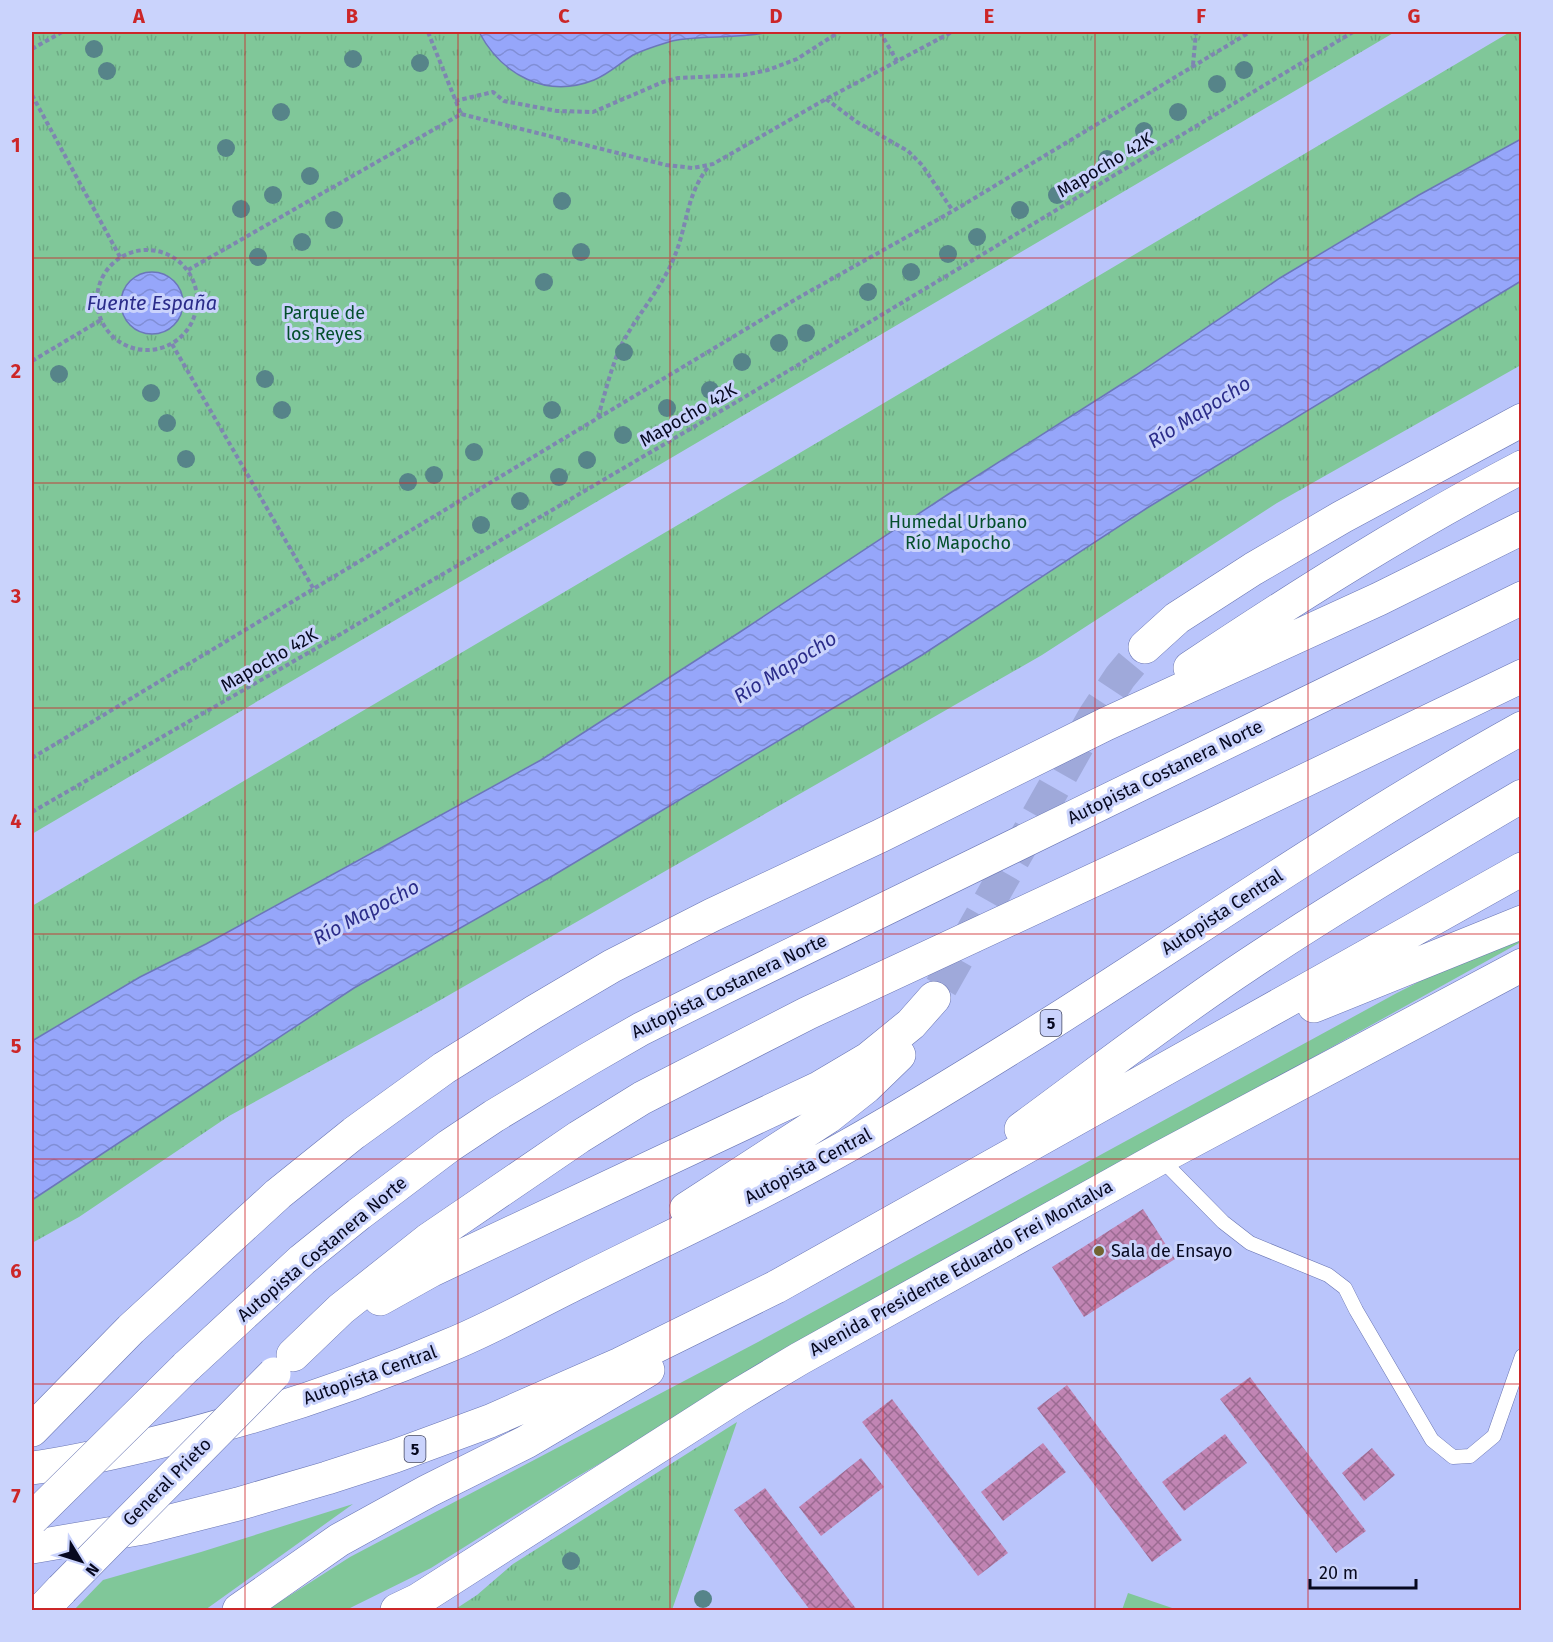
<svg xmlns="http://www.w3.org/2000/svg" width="1553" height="1642" viewBox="0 0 1553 1642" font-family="'Fira Sans',sans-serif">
	<defs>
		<pattern id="park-tufts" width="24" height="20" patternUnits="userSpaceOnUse" patternTransform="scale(1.5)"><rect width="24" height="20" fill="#80c799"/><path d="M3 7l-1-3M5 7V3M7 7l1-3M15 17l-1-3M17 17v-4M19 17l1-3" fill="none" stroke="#6daa84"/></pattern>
		<pattern id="water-waves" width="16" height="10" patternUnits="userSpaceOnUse" patternTransform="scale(1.5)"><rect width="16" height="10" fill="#96a6fa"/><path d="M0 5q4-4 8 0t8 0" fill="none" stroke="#808ed6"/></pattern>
		<pattern id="building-cross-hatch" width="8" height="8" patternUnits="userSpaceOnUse" patternTransform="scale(1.5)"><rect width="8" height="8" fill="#c185b4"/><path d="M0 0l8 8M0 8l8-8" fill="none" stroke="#9b6b92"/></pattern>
	</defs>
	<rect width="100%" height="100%" fill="#bac5fb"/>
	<path fill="#80c799" d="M 1521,936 L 1521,942 L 971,1247 L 568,1482 L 431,1568 L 346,1610 L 267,1610 L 350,1557 L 758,1342 L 1395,994 L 1475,953 Z
		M 353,1504 L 205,1610 L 74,1610 L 103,1580 L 201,1552 Z
		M 1128,1593 L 1178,1610 L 1122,1610 Z"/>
	<path fill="url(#park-tufts)" d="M 32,32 L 1395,32 L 32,834 Z
		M 1510,32 L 1521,32 L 1521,365 L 1277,503 L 1042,655 L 430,1006 L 229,1116 L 79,1217 L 32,1243 L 32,906 L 776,467 Z
		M 737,1422 L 672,1610 L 454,1610 L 477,1595 L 513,1564 Z"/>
	<path fill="url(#water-waves)" stroke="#6b77b9" stroke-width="1.5" d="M 479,32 L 769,32 C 737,40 702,34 672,41 C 659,45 645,49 633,55 C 620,63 609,74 594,80 C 546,99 502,75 479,32 Z
		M 1521,139 L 1521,281 L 1147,508 L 922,655 L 554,875 L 354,988 L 32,1200 L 32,1041 L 140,977 L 206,944 L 541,760 L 740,632 L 947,495 L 1136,375 L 1280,278 L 1419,195 Z
		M121 303a31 31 0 1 1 62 0a31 31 0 1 1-62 0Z"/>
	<path fill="url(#building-cross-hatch)" d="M 1143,1209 L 1175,1259 L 1084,1317 L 1052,1267 Z
		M 1250,1377 L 1366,1531 L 1336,1553 L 1220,1399 Z
		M 1067,1385 L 1182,1540 L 1152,1562 L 1037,1408 Z
		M 892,1399 L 1008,1553 L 978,1576 L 862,1422 Z
		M 1225,1434 L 1247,1463 L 1184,1511 L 1162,1482 Z
		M 1043,1443 L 1066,1472 L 1003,1521 L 981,1492 Z
		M 1372,1448 L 1395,1475 L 1364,1501 L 1342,1473 Z
		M 861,1458 L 884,1487 L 821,1536 L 799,1507 Z
		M 765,1488 L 857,1610 L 810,1610 L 734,1510 Z"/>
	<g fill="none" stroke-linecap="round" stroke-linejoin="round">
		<path stroke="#9fa9da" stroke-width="33" stroke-dasharray="33 16" stroke-linecap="butt" d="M 941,987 L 1095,715 L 1120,677 L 1145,647"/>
		<g stroke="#6975b3" stroke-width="15">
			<path id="lane" d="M 1160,1158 L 1223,1222 L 1250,1243 L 1328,1275 L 1345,1288 L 1356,1310 L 1432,1440 L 1453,1457 L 1470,1456 L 1494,1436 L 1522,1356"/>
		</g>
		<g stroke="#6975b3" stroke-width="34">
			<path id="primary" d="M 42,1610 L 62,1589
				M 397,1610 L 418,1600 L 737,1396 L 799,1359 L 1160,1158 L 1522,965"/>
		</g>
		<g stroke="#6975b3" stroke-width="34">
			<path id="highway" d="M 1145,647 L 1177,618 L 1253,569 L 1342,517 L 1522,420
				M 1190,668 C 1298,596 1407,527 1522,467
				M 1314,1006 L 1522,922
				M 1021,1129 C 1096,1074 1169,1017 1246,966 C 1336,906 1428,851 1522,796
				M 686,1209 L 828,1117 L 866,1087 L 899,1055
				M 380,1299 L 432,1270 L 819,1088 L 868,1059 L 911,1024 L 934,998
				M 293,1355 L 341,1309 L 428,1240 L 579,1137 L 642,1098 L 808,1013 L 1212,825 L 1522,676
				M 186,1367 L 302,1260 L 359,1214 L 449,1146 L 494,1116 L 587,1060 L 641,1029 L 723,988 L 1522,598
				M 32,1430 L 131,1329 L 278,1194 L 354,1133 L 444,1068 L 534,1012 L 612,966 L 712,915 L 880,836 L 1106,724 L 1379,599 L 1522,528
				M 32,1468 C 70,1463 109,1454 147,1445 C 250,1420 352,1387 450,1345 C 494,1327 536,1303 579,1282 C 669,1237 761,1195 849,1145 C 917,1107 984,1065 1051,1023 C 1207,924 1359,818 1522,728
				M 32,1547 L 143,1528 L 238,1504 L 327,1478 L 395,1456 L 490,1421 L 620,1364 L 776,1287 L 1522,869
				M 239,1610 L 339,1540 L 428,1491 L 526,1442 L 648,1370"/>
		</g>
		<path stroke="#7e86b1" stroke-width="4" stroke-dasharray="4.5 3" stroke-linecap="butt" d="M 428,32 L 461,114
			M 880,32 L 897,61
			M 32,49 L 62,32
			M 1193,65 L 1196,32
			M 32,95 L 120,257
			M 826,99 L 857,122 L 908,151 L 922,165 L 953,211
			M 455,101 L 493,92 L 504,101 L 557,111 L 593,112 L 663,82 L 678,78 L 744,75 L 768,70 L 797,59 L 839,32
			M97 300a50 50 0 1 1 100 0a50 50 0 1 1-100 0Z
			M 188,270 L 461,114 L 666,165 L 693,168 L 713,164 L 826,99 L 952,32
			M 172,344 L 313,588
			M 32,361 L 101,320
			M 598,417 C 605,394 612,363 623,342 C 638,314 660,290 673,260 C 688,226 685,196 709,166
			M 32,758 L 796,299 L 953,211 L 1250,32
			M 32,812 L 339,635 L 743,398 L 1353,32"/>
		<use href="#lane" stroke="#fff" stroke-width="14"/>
		<use href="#primary" stroke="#fff" stroke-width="33"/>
		<use href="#highway" stroke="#fff" stroke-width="33"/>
		<g stroke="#6975b3" stroke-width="34" stroke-linecap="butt">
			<path id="primary-bridge" d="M 62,1589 L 274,1374"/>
		</g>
		<g stroke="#6975b3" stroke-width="34" stroke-linecap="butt">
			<path id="highway-bridge" d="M 32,1519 L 186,1367"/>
		</g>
		<use href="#primary-bridge" stroke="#fff" stroke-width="33"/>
		<use href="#highway-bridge" stroke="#fff" stroke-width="33"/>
	</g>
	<g fill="#568489">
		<circle cx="94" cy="49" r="9"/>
		<circle cx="353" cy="59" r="9"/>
		<circle cx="420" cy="63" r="9"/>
		<circle cx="1244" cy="70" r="9"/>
		<circle cx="107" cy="71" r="9"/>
		<circle cx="1217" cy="84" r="9"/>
		<circle cx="281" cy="112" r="9"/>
		<circle cx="1178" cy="112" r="9"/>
		<circle cx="1144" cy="131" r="9"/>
		<circle cx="226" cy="148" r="9"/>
		<circle cx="1107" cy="159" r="9"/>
		<circle cx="310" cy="176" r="9"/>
		<circle cx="273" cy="195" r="9"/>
		<circle cx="1057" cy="195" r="9"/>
		<circle cx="562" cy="201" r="9"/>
		<circle cx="241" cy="209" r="9"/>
		<circle cx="1020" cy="210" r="9"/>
		<circle cx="334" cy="220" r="9"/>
		<circle cx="977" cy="237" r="9"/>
		<circle cx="302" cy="242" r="9"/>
		<circle cx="581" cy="252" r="9"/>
		<circle cx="948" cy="254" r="9"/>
		<circle cx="258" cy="257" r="9"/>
		<circle cx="911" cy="272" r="9"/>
		<circle cx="544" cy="282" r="9"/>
		<circle cx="868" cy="292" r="9"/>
		<circle cx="806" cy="333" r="9"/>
		<circle cx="779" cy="343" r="9"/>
		<circle cx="624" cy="352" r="9"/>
		<circle cx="742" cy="362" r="9"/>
		<circle cx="59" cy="374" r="9"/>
		<circle cx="265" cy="379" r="9"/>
		<circle cx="710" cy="390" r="9"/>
		<circle cx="151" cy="393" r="9"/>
		<circle cx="667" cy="408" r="9"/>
		<circle cx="282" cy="410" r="9"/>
		<circle cx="552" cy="410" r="9"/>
		<circle cx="167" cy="423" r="9"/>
		<circle cx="623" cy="435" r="9"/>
		<circle cx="474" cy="452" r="9"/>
		<circle cx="186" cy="459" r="9"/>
		<circle cx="587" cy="460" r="9"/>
		<circle cx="434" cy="475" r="9"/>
		<circle cx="559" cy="477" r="9"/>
		<circle cx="408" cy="482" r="9"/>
		<circle cx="520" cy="501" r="9"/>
		<circle cx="481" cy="525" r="9"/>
		<circle cx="571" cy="1561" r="9"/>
		<circle cx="703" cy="1599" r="9"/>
	</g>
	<path fill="none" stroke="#cc2628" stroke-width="1.5" stroke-opacity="0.55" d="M 245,32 L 245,1610M 458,32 L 458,1610M 670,32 L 670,1610M 883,32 L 883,1610M 1095,32 L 1095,1610M 1308,32 L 1308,1610M 32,258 L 1522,258M 32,483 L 1522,483M 32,708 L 1522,708M 32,934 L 1522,934M 32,1159 L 1522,1159M 32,1384 L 1522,1384"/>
	<circle fill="#716431" stroke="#cad3fc" stroke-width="2" cx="1099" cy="1251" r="6"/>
	<g text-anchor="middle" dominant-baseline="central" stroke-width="6" stroke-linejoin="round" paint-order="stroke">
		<g fill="#cad3fc" stroke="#424662" stroke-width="1.5">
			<rect x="1040.5" y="1010" width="21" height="26" rx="4.5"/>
			<rect x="404.5" y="1436" width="21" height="26" rx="4.5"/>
		</g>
		<g font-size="16" font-weight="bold" fill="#070920">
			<text x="1051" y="1023">5</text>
			<text x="415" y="1449">5</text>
		</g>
		<g font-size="18" fill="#070920" stroke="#cad3fc">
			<text transform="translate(1105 165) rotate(-31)">Mapocho 42K</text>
			<text transform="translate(688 415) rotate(-30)">Mapocho 42K</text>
			<text transform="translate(269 660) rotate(-30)">Mapocho 42K</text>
			<text transform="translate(1165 772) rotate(-26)">Autopista Costanera Norte</text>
			<text transform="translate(1222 912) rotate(-33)">Autopista Central</text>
			<text transform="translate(729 986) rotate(-26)">Autopista Costanera Norte</text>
			<text transform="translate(808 1166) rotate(-28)">Autopista Central</text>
			<text transform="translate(322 1249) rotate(-40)">Autopista Costanera Norte</text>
			<text transform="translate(961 1268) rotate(-29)">Avenida Presidente Eduardo Frei Montalva</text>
			<text transform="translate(370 1375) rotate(-20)">Autopista Central</text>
			<text transform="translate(167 1482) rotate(-45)">General Prieto</text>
		</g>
		<g font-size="18" fill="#044f2b" stroke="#cad3fc">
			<text x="324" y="313">Parque de<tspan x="324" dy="21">los Reyes</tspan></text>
			<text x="958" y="522">Humedal Urbano<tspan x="958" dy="21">Río Mapocho</tspan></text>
		</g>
		<g font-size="18" fill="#070920" stroke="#cad3fc" text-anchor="start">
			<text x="1111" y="1251">Sala de Ensayo</text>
		</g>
		<g font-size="20" font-style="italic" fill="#2b2c8a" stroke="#cad3fc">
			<text x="152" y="303">Fuente España</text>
			<text transform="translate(1199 412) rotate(-32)">Río Mapocho</text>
			<text transform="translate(785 667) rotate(-32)">Río Mapocho</text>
			<text transform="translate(366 912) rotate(-28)">Río Mapocho</text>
		</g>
	</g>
	<rect width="1553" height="1642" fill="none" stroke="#cad3fc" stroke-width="66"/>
	<g transform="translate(81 1561) rotate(128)" stroke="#cad3fc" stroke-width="4.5" paint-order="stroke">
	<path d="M0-4.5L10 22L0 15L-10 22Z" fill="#070920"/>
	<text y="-9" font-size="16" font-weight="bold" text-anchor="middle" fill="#070920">N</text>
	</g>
	<path d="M1310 1579v9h106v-9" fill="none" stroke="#070920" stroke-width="3"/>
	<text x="1319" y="1579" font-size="18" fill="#070920" stroke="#cad3fc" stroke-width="4.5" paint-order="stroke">20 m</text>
	<rect x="33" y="33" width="1487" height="1576" fill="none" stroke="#cc2628" stroke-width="2"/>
	<g font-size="20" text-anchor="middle" font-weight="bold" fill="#cc2628">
		<text x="139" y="23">A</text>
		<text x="352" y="23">B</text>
		<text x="564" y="23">C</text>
		<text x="776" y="23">D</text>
		<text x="989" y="23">E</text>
		<text x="1201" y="23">F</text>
		<text x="1414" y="23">G</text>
		<text x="16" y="152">1</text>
		<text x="16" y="378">2</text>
		<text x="16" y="603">3</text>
		<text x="16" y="828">4</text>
		<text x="16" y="1053">5</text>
		<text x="16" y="1278">6</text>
		<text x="16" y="1503">7</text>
	</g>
</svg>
